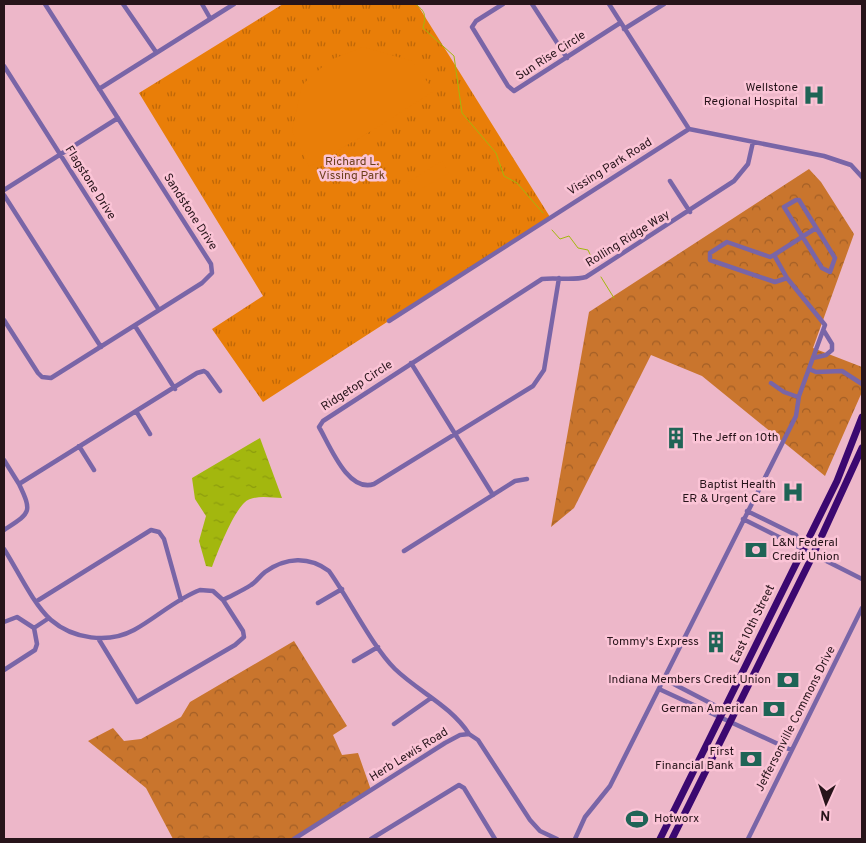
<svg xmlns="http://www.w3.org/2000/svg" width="866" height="843" viewBox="0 0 866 843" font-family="Overpass,sans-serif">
	<defs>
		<pattern id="forest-crowns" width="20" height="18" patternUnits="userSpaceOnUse" patternTransform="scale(1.25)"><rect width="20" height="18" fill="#c9752d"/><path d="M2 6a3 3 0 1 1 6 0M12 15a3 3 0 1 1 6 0" fill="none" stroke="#a35f26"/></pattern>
		<pattern id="park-tufts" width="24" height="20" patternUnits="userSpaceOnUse" patternTransform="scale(1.25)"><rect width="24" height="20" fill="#e97e08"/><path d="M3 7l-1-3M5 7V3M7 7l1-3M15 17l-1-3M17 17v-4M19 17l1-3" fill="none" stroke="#bd6608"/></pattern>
		<pattern id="water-ripples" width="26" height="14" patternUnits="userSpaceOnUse" patternTransform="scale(1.25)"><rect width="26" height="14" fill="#a3b70e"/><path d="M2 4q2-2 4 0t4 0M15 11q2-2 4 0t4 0" fill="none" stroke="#8c9c0d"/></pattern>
	</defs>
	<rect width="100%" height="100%" fill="#edb7c9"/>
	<path fill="url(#forest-crowns)" d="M 809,169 L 821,182 L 854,234 L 813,348 L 862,367 L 862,392 L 825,476 L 702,376 L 651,355 L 574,508 L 551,527 L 589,312 Z
		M 294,641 L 347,726 L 333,735 L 342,755 L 358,753 L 371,790 L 294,839 L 173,839 L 146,788 L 88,741 L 113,728 L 124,741 L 141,739 L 181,717 L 190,702 Z"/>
	<path fill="url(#park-tufts)" d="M 283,4 L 417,4 L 550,217 L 263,402 L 212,329 L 263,296 L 139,93 Z"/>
	<path fill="#e97e08" d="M 363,47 L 412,61 L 434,91 L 373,130 L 309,167 L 292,131 L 302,85 L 330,60 Z
		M 442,161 L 449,173 L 414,193 L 407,183 Z"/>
	<path fill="url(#water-ripples)" d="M 260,438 L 282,498 C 271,498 253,494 244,503 C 232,515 218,551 212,567 L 206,566 L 199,541 L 206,516 L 195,499 L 192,478 Z"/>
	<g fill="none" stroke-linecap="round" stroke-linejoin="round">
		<path stroke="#a3b70e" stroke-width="1" d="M 415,4 C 426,11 426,16 423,28 L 454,56 L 462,113 L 496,153 L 504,176 L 517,183 L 543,213
			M 552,230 L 560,239 L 569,236 L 578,248 L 588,250 L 595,265
			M 601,277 L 614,298"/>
		<path stroke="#7965a7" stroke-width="4.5" d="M 123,4 L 156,52
			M 202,4 L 210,18
			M 503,4 L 476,21 L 472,27 L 508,86 L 514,91 L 620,23
			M 532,4 L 567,58
			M 609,4 L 689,129
			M 624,29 L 664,4
			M 4,66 L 159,310
			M 99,89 L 234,4
			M 670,181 L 690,212
			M 4,190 L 118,118
			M 4,195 L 101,347
			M 796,200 L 799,200 L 835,258 L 830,272 L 822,268 L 784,207 Z
			M 774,255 L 770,257 L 727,242 L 710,253 L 710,260 L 775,282 L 787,278
			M 559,278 L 544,370 L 533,386 L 374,484 C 348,493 330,446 319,427 L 323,421 L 542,279 C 557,277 572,281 586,277 L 734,181 L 748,164 L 753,142
			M 4,320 L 38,373 L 42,377 L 51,378 L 202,283 L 212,273 L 211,264 L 45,4
			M 389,321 L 689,129 L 824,156 L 851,165 L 862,177
			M 135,326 L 175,389
			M 813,358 L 826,355 L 832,350 L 832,344 L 824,331
			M 411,363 L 493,495
			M 809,369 L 816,372 L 842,371 L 862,384
			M 771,383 L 784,392 L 798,397
			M 136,411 L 150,434
			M 79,446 L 94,470
			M 4,460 L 19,484 L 197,373 L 204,371 L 207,373 L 220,391
			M 747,511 L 796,535 L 803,548
			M 743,519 L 862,579
			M 4,530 C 30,513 33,513 19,484
			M 4,549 C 17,569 33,604 51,620 C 73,639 108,644 134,630 C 156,618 176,599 200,590 L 213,591 L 223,600
			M 404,551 L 515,481 L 527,479
			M 37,601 L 151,530 L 159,532 L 164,539 L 181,600
			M 318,603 L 342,589
			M 4,622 L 17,617 L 34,628 L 37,644 L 35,650 L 4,670
			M 34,628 L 49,618
			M 98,638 L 137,702 L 235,645 L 244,637 L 243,631 L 223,600 C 232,595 242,591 251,585 C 256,582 260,576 265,572 C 286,557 309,556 329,571 C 349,599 372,646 395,669 C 419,692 451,706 469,734
			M 354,661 L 378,647
			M 664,679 L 716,706 L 720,717
			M 659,689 L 791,750
			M 394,724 L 431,698
			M 294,839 L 445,743 L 460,735 L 469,734 L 478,740 L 530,820 L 540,831 L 557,839
			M 371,839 L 459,785 L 464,788 L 495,839
			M 575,839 L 585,817 L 610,786 L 796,416 L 799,396 L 825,325 L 787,278 L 774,255 L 816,228
			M 748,839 L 862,608"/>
		<path stroke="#3b0870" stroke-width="7" d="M 660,839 L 837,481 L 862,417
			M 672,839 L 813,555 L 862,448"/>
	</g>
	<defs>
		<g id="hospital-bare" transform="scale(1.725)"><path d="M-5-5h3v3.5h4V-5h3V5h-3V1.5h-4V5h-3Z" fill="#1f6456" stroke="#fbc4d6" stroke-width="2.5" paint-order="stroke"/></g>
		<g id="building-bare" transform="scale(1.725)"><path d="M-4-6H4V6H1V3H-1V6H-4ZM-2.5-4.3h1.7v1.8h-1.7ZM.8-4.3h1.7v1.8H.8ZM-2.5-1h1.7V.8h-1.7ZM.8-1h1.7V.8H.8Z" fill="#1f6456" stroke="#fbc4d6" stroke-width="2.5" paint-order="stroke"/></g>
		<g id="bank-bare" transform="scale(1.725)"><path d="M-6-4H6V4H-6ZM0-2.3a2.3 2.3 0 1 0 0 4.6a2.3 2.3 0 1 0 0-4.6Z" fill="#1f6456" stroke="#fbc4d6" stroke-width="2.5" paint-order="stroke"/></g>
		<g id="stadium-bare" transform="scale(1.725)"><path d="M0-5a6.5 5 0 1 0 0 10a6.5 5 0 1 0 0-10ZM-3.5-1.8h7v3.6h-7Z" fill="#1f6456" stroke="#fbc4d6" stroke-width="2.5" paint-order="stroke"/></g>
	</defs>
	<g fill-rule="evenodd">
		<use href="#hospital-bare" x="814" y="95"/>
		<use href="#building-bare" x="676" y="438"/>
		<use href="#hospital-bare" x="793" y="492"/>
		<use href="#bank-bare" x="756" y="550"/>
		<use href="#building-bare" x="716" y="642"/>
		<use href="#bank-bare" x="788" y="680"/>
		<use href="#bank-bare" x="774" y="709"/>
		<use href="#bank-bare" x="751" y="759"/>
		<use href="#stadium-bare" x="637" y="819"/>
	</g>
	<g text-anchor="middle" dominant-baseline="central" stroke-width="5" stroke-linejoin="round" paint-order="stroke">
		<g font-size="12" fill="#27141a" stroke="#fbc4d6">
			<text transform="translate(551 56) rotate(-33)">Sun Rise Circle</text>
			<text transform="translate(610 167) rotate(-32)">Vissing Park Road</text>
			<text transform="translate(90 183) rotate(58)">Flagstone Drive</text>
			<text transform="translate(190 212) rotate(57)">Sandstone Drive</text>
			<text transform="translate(628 239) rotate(-32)">Rolling Ridge Way</text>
			<text transform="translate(357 386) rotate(-33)">Ridgetop Circle</text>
			<text transform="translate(753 624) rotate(-64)">East 10th Street</text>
			<text transform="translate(796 719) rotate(-63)">Jeffersonville Commons Drive</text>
			<text transform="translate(409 755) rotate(-32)">Herb Lewis Road</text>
		</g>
		<g font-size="12" fill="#27141a" stroke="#fbc4d6" text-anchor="end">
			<text x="798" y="88">Wellstone<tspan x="798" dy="14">Regional Hospital</tspan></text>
			<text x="692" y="438" text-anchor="start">The Jeff on 10th</text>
			<text x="776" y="485">Baptist Health<tspan x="776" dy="14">ER &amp; Urgent Care</tspan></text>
			<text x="772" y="543" text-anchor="start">L&amp;N Federal<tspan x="772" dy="14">Credit Union</tspan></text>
			<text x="699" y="642">Tommy's Express</text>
			<text x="771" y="680">Indiana Members Credit Union</text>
			<text x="758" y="709">German American</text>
			<text x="734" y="752">First<tspan x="734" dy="14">Financial Bank</tspan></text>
			<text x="654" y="819" text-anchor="start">Hotworx</text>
		</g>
		<g font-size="12" fill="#6b3e1a" stroke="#fbc4d6">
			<text x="352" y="162">Richard L.<tspan x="352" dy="14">Vissing Park</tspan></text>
		</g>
	</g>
	<rect width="866" height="843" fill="none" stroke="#27141a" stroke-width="10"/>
	<g transform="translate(826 803) rotate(183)" stroke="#fbc4d6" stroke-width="4" paint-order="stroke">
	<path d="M0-4L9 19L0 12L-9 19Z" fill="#27141a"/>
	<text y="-8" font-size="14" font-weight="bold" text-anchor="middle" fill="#27141a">N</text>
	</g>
</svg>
